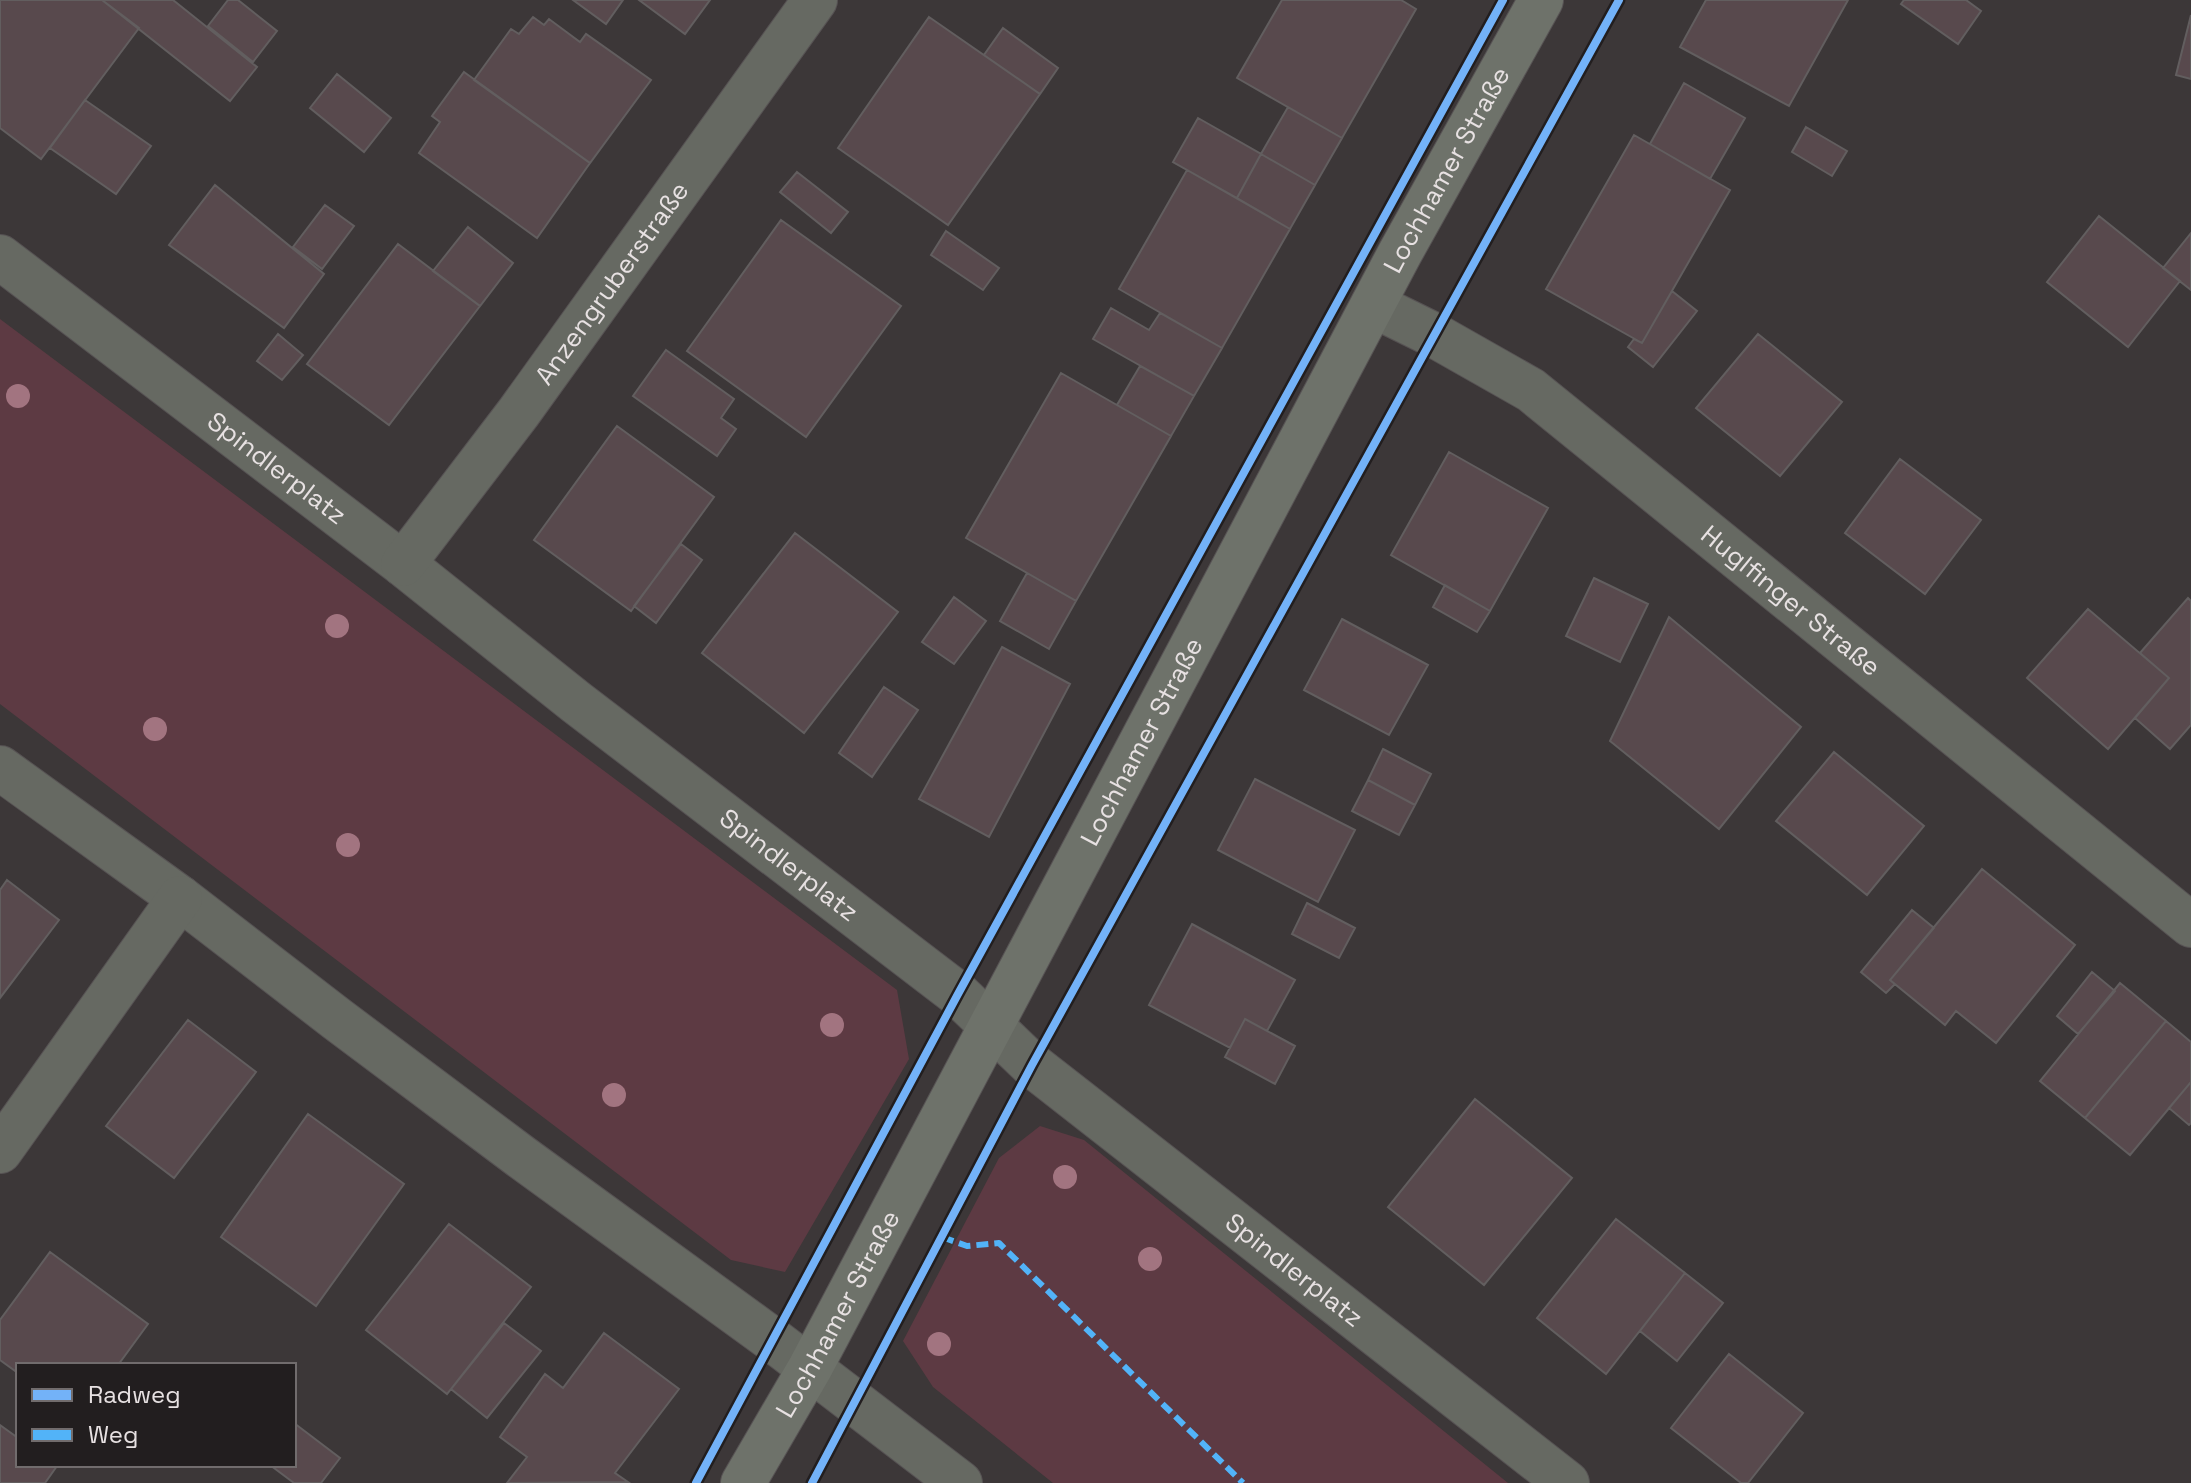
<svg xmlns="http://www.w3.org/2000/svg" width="2191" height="1483" viewBox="0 0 2191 1483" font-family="'Space Grotesk',sans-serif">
	<rect width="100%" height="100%" fill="#3c3738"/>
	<path fill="#5d3a43" d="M 0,319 L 897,990 L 909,1059 L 785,1272 L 731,1260 L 0,704 Z
		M 1040,1126 L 1084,1140 L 1508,1483 L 1053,1483 L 933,1387 L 903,1341 L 999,1158 Z"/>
	<path fill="#58494d" stroke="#625e5f" stroke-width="2" d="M 0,0 L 102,0 L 139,28 L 41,159 L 0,128 Z
		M 102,0 L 173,0 L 257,67 L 230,101 Z
		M 228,0 L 238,0 L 277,31 L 253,62 L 208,26 Z
		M 573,0 L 623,0 L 606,24 Z
		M 639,0 L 710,0 L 685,34 Z
		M 1282,0 L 1401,0 L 1416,9 L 1342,138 L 1237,78 Z
		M 1706,0 L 1848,0 L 1789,106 L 1680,47 Z
		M 1904,0 L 1966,0 L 1981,11 L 1958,44 L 1901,4 Z
		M 2191,15 L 2191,79 L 2176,75 Z
		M 533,17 L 544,25 L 549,19 L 580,42 L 586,34 L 651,80 L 590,163 L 474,80 L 511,29 L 519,34 Z
		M 929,17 L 1040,94 L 948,225 L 838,148 Z
		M 1003,28 L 1058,68 L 1040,94 L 984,55 Z
		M 464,72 L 590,163 L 537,238 L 419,153 L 440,122 L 432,116 Z
		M 337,74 L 391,118 L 364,152 L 310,108 Z
		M 1684,83 L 1745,118 L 1710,179 L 1650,144 Z
		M 85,100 L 151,146 L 116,194 L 50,148 Z
		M 1288,107 L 1342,138 L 1315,185 L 1261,154 Z
		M 1198,118 L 1261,154 L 1237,198 L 1173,162 Z
		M 1806,127 L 1847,151 L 1832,176 L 1792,152 Z
		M 1634,135 L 1730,190 L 1642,343 L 1546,289 Z
		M 1261,154 L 1315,185 L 1290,229 L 1237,198 Z
		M 1187,170 L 1290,229 L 1222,348 L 1119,289 Z
		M 797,172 L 848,212 L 831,233 L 780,192 Z
		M 215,185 L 324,274 L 284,328 L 169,245 Z
		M 325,205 L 354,226 L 322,269 L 293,247 Z
		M 2099,216 L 2180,281 L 2128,347 L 2047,282 Z
		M 781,220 L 901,306 L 806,437 L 687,351 Z
		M 468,227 L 513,263 L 480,306 L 433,271 Z
		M 946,231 L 999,268 L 983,290 L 931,255 Z
		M 2191,233 L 2191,290 L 2163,268 Z
		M 398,244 L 480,306 L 389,425 L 307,364 Z
		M 1672,291 L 1697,311 L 1653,367 L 1628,347 L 1634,339 L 1642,343 Z
		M 1111,308 L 1149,330 L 1160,313 L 1222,348 L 1194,396 L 1093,339 Z
		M 278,334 L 303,355 L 282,380 L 257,361 Z
		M 1758,334 L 1842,402 L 1780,476 L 1696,408 Z
		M 666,350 L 734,399 L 721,418 L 736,429 L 717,456 L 633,396 Z
		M 1140,366 L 1194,396 L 1171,436 L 1117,405 Z
		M 1061,373 L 1171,436 L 1076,601 L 966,538 Z
		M 617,426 L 714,497 L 631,611 L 534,540 Z
		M 1449,452 L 1548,508 L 1490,611 L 1391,555 Z
		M 1900,459 L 1981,520 L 1925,594 L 1845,533 Z
		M 795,533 L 898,612 L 804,733 L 702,653 Z
		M 681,544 L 702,560 L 656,623 L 634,606 Z
		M 1027,573 L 1076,601 L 1049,649 L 1000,621 Z
		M 1594,578 L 1648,604 L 1620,662 L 1566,636 Z
		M 1445,585 L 1490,611 L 1477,632 L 1433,607 Z
		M 954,597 L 986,621 L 954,664 L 922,642 Z
		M 2188,598 L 2191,601 L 2191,725 L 2170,749 L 2135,718 L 2169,678 L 2140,653 Z
		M 2088,609 L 2169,678 L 2108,749 L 2027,678 Z
		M 1669,617 L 1801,727 L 1719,829 L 1610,741 Z
		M 1342,619 L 1428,665 L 1389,735 L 1304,690 Z
		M 1002,647 L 1070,684 L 989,837 L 919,799 Z
		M 884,687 L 918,710 L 872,777 L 839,753 Z
		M 1383,749 L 1431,774 L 1415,805 L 1368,780 Z
		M 1834,752 L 1924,826 L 1867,895 L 1776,821 Z
		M 1255,779 L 1355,830 L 1318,902 L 1218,850 Z
		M 1368,780 L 1415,805 L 1399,835 L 1352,811 Z
		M 1982,869 L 2075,945 L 1996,1043 L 1956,1011 L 1945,1025 L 1890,980 Z
		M 7,880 L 59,920 L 0,998 L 0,890 Z
		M 1307,903 L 1355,928 L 1339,958 L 1292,934 Z
		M 1912,910 L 1934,928 L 1890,980 L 1895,984 L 1886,993 L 1861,972 Z
		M 1192,924 L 1295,980 L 1267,1031 L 1245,1019 L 1230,1048 L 1149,1005 Z
		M 2092,972 L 2115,991 L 2078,1034 L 2057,1016 Z
		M 2120,983 L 2166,1021 L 2085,1118 L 2040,1081 Z
		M 1245,1019 L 1295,1046 L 1275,1084 L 1225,1057 Z
		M 188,1020 L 256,1072 L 174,1178 L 106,1126 Z
		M 2166,1021 L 2191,1042 L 2191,1082 L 2130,1155 L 2085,1118 Z
		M 2191,1082 L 2191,1123 L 2189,1125 L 2169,1108 Z
		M 1475,1099 L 1572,1178 L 1484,1285 L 1388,1207 Z
		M 308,1114 L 404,1184 L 316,1306 L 221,1237 Z
		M 1616,1219 L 1685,1273 L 1606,1374 L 1537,1318 Z
		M 449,1224 L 531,1287 L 447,1394 L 366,1330 Z
		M 50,1252 L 148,1324 L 118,1365 L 18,1365 L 18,1373 L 0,1360 L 0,1320 Z
		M 1685,1273 L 1723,1303 L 1677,1361 L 1640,1331 Z
		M 504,1323 L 541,1351 L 487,1418 L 451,1389 Z
		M 604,1333 L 679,1389 L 615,1473 L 628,1482 L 507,1483 L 527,1457 L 500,1437 L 545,1374 L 563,1388 Z
		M 1729,1354 L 1803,1413 L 1748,1483 L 1741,1483 L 1671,1428 Z
		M 294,1423 L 340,1458 L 321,1483 L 294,1483 L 270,1465 L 294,1465 Z
		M 0,1425 L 18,1438 L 18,1465 L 57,1466 L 45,1483 L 0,1483 Z"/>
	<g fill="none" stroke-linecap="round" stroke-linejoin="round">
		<g stroke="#575354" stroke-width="46">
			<g id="minor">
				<path id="s1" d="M 0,257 L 403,564 L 576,702 L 958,994 L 1032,1065 L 1567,1483"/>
				<path id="s2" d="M 1373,305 L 1434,335 L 1531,390 L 2191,925"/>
				<path id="s3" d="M 403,564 L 519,412 L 815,0"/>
				<path d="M 0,768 L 180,898 L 337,1019 L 520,1156 L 773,1340 L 960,1483"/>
				<path d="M 0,1151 L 180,898"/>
			</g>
		</g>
		<g stroke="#575354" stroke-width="46">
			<g id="major">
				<path id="s4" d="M 743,1483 L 810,1368 L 1400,253 L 1541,0"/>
			</g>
		</g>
		<use href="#minor" stroke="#666962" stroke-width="44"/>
		<use href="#major" stroke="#6e726a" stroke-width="44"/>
		<path stroke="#52b3f8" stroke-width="6" stroke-dasharray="12 6" stroke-linecap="butt" d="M 942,1237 L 967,1246 L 999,1243 L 1243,1483"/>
		<g stroke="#221e1f" stroke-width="13">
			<path id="cycleway" d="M 696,1483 L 958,994 L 1503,0
				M 812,1483 L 1032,1065 L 1619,0"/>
		</g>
		<use href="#cycleway" stroke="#73b2f8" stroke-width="8"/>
	</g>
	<g fill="#a27480">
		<circle cx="18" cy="396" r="12"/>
		<circle cx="337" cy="626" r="12"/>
		<circle cx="155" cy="729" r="12"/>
		<circle cx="348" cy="845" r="12"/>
		<circle cx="832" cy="1025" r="12"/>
		<circle cx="614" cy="1095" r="12"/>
		<circle cx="1065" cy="1177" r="12"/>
		<circle cx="1150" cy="1259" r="12"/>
		<circle cx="939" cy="1344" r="12"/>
	</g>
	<g text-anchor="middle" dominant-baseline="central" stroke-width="6" stroke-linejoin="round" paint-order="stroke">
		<g font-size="26" fill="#e7e1e2" stroke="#221e1f">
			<text stroke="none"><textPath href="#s4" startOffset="1490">Lochhamer Straße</textPath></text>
			<text stroke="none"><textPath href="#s3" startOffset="350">Anzengruberstraße</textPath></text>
			<text stroke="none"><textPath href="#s1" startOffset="348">Spindlerplatz</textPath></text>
			<text stroke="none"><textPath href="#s2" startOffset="514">Huglfinger Straße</textPath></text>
			<text stroke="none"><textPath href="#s4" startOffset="842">Lochhamer Straße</textPath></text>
			<text stroke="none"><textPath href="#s1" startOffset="996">Spindlerplatz</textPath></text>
			<text stroke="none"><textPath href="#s1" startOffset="1644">Spindlerplatz</textPath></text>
			<text stroke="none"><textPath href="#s4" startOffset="194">Lochhamer Straße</textPath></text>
		</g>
	</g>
	<rect x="16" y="1363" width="280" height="104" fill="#221e1f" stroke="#716c6d" stroke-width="2"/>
	<rect x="32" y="1389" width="40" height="12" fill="#73b2f8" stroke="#716c6d" stroke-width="2"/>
	<text x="88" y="1403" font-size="24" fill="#e7e1e2">Radweg</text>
	<rect x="32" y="1429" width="40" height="12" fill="#52b3f8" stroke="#716c6d" stroke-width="2"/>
	<text x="88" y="1443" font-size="24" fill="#e7e1e2">Weg</text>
</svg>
